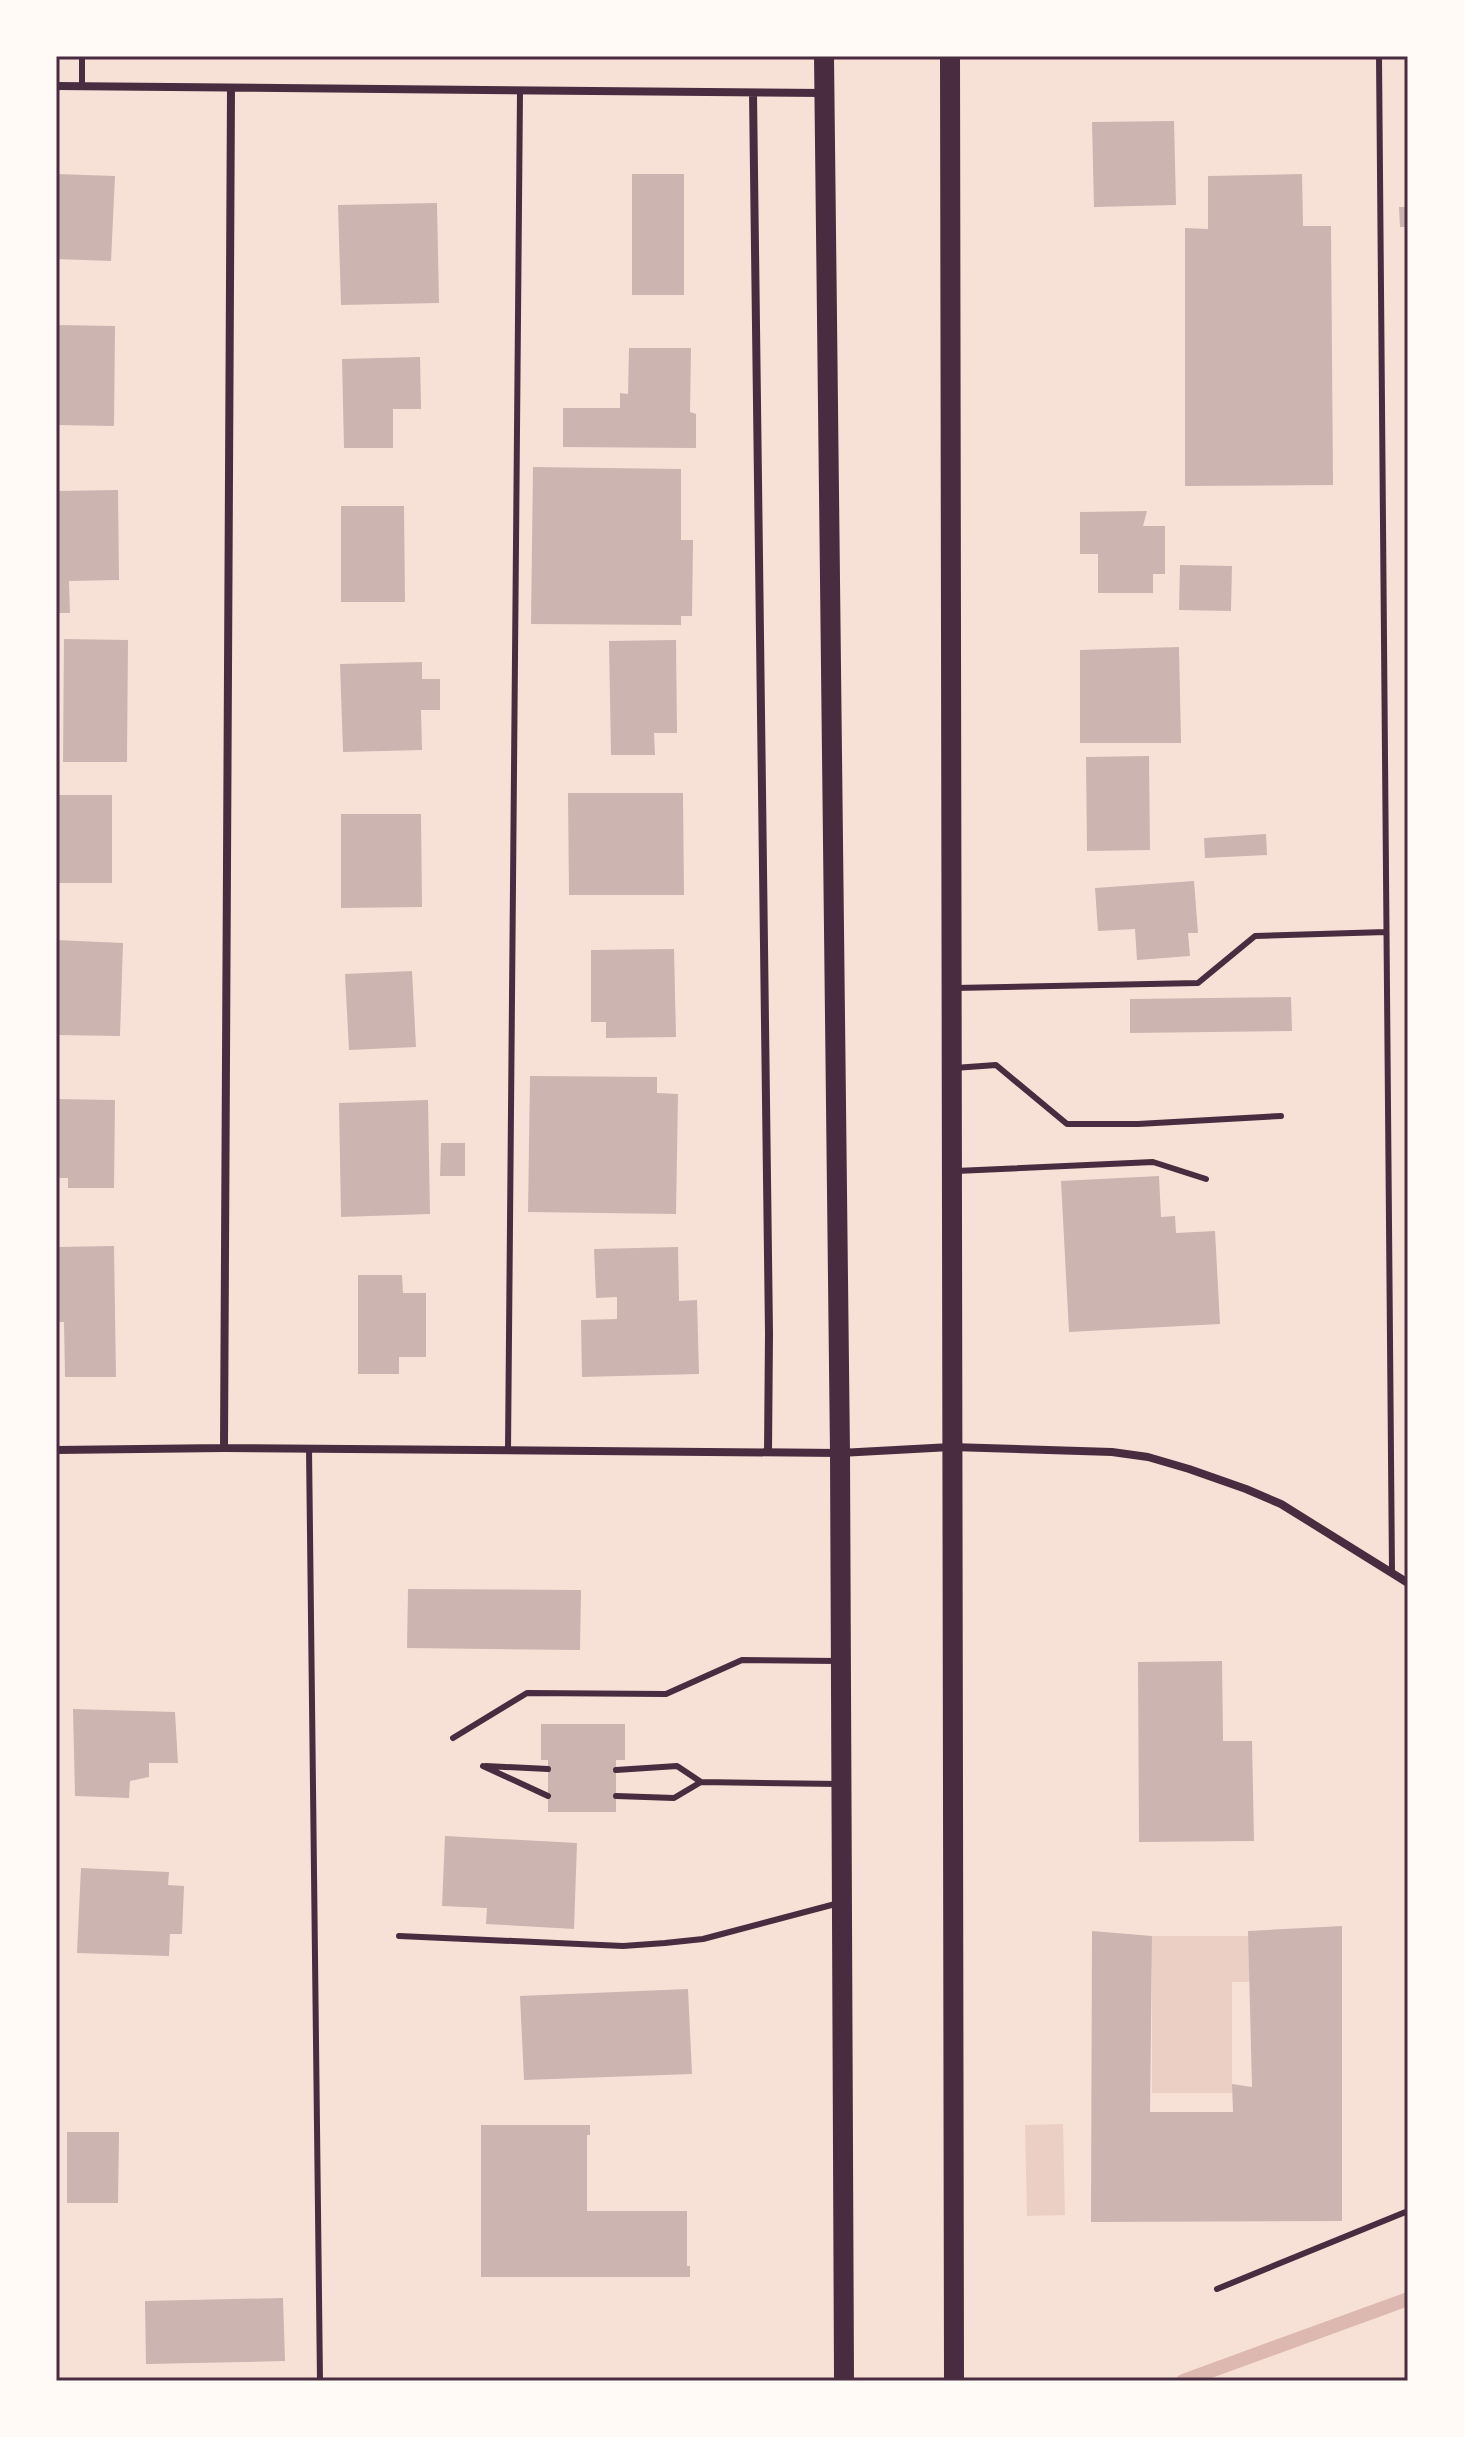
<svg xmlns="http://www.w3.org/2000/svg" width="1464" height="2437" viewBox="0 0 1464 2437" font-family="'Times New Roman',serif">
	<rect width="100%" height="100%" fill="#f7e1d7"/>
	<path fill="#ebcfc5" d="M 1152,1936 L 1249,1936 L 1249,1982 L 1232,1982 L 1232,2093 L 1152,2093 Z
		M 1063,2124 L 1065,2215 L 1027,2216 L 1025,2125 Z"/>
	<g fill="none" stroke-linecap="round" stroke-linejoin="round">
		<path stroke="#dcb8b0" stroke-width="14" d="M 1183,2381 L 1408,2299"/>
	</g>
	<path fill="#ccb4b1" d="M 1174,121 L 1176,205 L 1094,207 L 1092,122 Z
		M 56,174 L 115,176 L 111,261 L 56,259 Z
		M 632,174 L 684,174 L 684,295 L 632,295 Z
		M 1302,174 L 1303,226 L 1331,226 L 1333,485 L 1185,486 L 1185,228 L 1208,229 L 1208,176 Z
		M 437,203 L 439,303 L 341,305 L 338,205 Z
		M 1399,207 L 1408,207 L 1408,227 L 1400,227 Z
		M 56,325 L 115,326 L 114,426 L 56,425 Z
		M 629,348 L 691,348 L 690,412 L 696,414 L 696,448 L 563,447 L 563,408 L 620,408 L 620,393 L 628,394 Z
		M 420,357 L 421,409 L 393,409 L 393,448 L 344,448 L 342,359 Z
		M 533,467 L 681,469 L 681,540 L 693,540 L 692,616 L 681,616 L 681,625 L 531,624 Z
		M 118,490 L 119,580 L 69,581 L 70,613 L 56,613 L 56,491 Z
		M 341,506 L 404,506 L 405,602 L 341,602 Z
		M 1147,511 L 1143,526 L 1165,526 L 1165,574 L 1153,574 L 1153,593 L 1098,593 L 1098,554 L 1080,554 L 1080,512 Z
		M 1180,565 L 1232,566 L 1231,611 L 1179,610 Z
		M 64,639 L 128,640 L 127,762 L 63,762 Z
		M 676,640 L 677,733 L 654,733 L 655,755 L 611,755 L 609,641 Z
		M 1179,647 L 1181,743 L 1080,743 L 1080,650 Z
		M 422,662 L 422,679 L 440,679 L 440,710 L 421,710 L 422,750 L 343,752 L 340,664 Z
		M 1149,756 L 1150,850 L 1087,851 L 1086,757 Z
		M 568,793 L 683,793 L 684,895 L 569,895 Z
		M 56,795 L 112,795 L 112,883 L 56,883 Z
		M 341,814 L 421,814 L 422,907 L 341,908 Z
		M 1266,834 L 1267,855 L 1205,858 L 1204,838 Z
		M 1194,881 L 1198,933 L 1188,933 L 1190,956 L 1137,960 L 1135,929 L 1098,931 L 1095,888 Z
		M 56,940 L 123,943 L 120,1036 L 56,1035 Z
		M 674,949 L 676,1037 L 606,1038 L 606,1022 L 591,1022 L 591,950 Z
		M 412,971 L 416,1047 L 349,1050 L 345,974 Z
		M 1291,997 L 1292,1031 L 1130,1033 L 1130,999 Z
		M 530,1076 L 657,1077 L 657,1093 L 678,1094 L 676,1214 L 528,1212 Z
		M 56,1099 L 115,1100 L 114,1188 L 68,1188 L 68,1178 L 56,1178 Z
		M 428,1100 L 430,1214 L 341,1217 L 339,1103 Z
		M 441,1143 L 465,1143 L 465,1176 L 440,1176 Z
		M 1159,1176 L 1161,1217 L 1175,1216 L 1176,1233 L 1215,1231 L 1220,1324 L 1069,1332 L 1061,1181 Z
		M 114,1246 L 116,1377 L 65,1377 L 64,1322 L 56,1322 L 56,1247 Z
		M 678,1247 L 679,1301 L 697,1300 L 699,1374 L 582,1377 L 581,1320 L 617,1319 L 617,1297 L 596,1298 L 594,1249 Z
		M 358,1275 L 402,1275 L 403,1293 L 426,1293 L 426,1357 L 399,1357 L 399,1374 L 358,1374 Z
		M 408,1589 L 581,1590 L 580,1650 L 407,1648 Z
		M 1222,1661 L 1223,1741 L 1252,1741 L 1254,1841 L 1139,1842 L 1138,1662 Z
		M 73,1709 L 175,1712 L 178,1763 L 149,1763 L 149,1777 L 130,1781 L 129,1798 L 75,1796 Z
		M 541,1724 L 625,1724 L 625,1760 L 616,1760 L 616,1812 L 548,1812 L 548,1760 L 541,1760 Z
		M 445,1836 L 577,1843 L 574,1929 L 486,1924 L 487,1908 L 442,1906 Z
		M 81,1868 L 169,1872 L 168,1885 L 184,1886 L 182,1934 L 170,1934 L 169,1956 L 77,1953 Z
		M 1342,1926 L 1342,2221 L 1091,2222 L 1092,1931 L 1152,1936 L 1150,2112 L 1233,2112 L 1232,2084 L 1252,2087 L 1248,1931 Z
		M 688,1989 L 692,2074 L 524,2080 L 520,1996 Z
		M 481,2125 L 590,2125 L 590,2135 L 587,2135 L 587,2211 L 687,2211 L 687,2266 L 690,2266 L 690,2277 L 481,2277 Z
		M 67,2132 L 119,2132 L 118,2203 L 67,2203 Z
		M 283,2298 L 285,2361 L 146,2364 L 145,2301 Z"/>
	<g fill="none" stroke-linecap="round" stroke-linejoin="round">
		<path stroke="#4a2c40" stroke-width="6" d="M 1379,56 L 1392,1573
			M 82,86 L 82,56
			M 955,988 L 1198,983 L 1255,936 L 1386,932
			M 954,1068 L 996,1065 L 1067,1124 L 1138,1124 L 1281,1116
			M 956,1171 L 1153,1162 L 1206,1179
			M 309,1448 L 320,2381
			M 508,1450 L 520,91
			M 453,1738 L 527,1693 L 666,1694 L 742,1660 L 838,1661
			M 483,1766 L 548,1796
			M 486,1766 L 548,1769
			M 616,1770 L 677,1766 L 701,1782
			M 616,1796 L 674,1798 L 701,1782 L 840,1784
			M 399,1936 L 623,1946 L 665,1943 L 703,1939 L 839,1903
			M 1217,2289 L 1408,2211"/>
		<path stroke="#4a2c40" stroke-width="8" d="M 56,86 L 823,93
			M 753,93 L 769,1333 L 768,1452
			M 224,1448 L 231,88
			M 56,1450 L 224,1448 L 840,1453 L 951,1447 L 1112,1452 L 1148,1457 L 1189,1469 L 1246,1489 L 1281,1504 L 1408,1583"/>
		<path stroke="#4a2c40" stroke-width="20" d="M 824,56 L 840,1453 L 844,2381
			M 950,56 L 954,2381"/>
	</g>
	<rect width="1464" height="2437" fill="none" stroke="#fffaf5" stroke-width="116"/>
	<rect x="58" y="58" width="1348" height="2321" fill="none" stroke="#4a2c40" stroke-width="3"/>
</svg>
